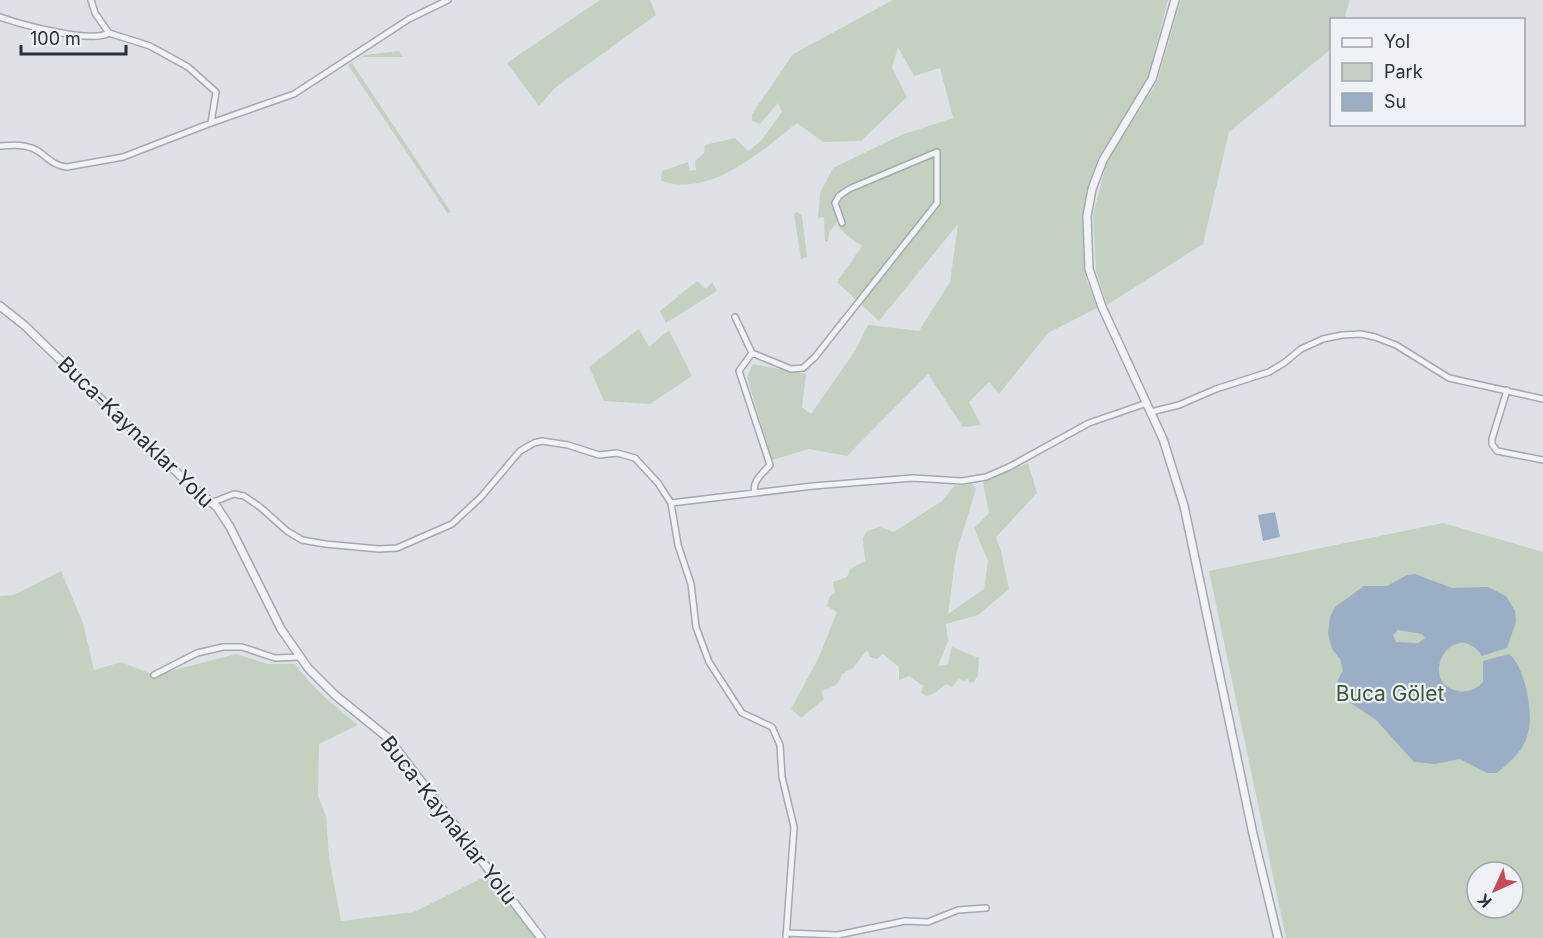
<svg xmlns="http://www.w3.org/2000/svg" width="1543" height="938" viewBox="0 0 1543 938" font-family="Inter,sans-serif">
	<rect width="100%" height="100%" fill="#dee2e7"/>
	<path fill="#c4d1c0" fill-rule="evenodd" d="M 600,0 L 650,0 L 656,15 L 555,88 L 539,106 L 507,63 Z
		M 893,0 L 1168,0 L 1148,77 L 1098,159 L 1086,192 L 1083,243 L 1086,278 L 1097,308 L 1048,333 L 999,394 L 989,382 L 969,402 L 981,425 L 963,427 L 928,374 L 847,456 L 809,449 L 772,460 L 747,377 L 753,364 L 806,374 L 802,407 L 811,414 L 855,351 L 868,325 L 919,331 L 950,282 L 958,224 L 879,321 L 837,282 L 862,246 C 853,239 840,233 837,222 L 829,232 L 828,241 L 825,242 L 824,217 L 818,218 L 820,193 L 833,168 L 901,135 L 953,118 L 940,68 L 914,76 L 898,47 L 892,68 L 907,97 L 861,141 L 823,142 L 797,123 C 761,151 712,198 661,181 L 662,171 L 688,162 L 690,171 L 696,170 L 695,161 L 704,153 L 705,145 L 735,138 L 748,151 L 761,141 L 782,112 L 778,103 L 760,124 L 752,121 L 752,114 L 793,54 Z
		M 1181,0 L 1350,0 L 1344,19 L 1332,20 L 1331,49 L 1229,132 L 1203,244 L 1107,305 L 1096,271 L 1093,215 L 1107,161 L 1157,82 Z
		M 399,51 L 403,57 L 363,57 L 352,63 L 451,212 L 448,214 L 348,65 L 365,55 Z
		M 797,212 L 802,216 L 807,257 L 801,259 L 794,214 Z
		M 697,281 L 706,289 L 712,282 L 717,291 L 666,323 L 660,311 Z
		M 639,329 L 649,347 L 669,330 L 692,376 L 650,404 L 604,401 L 589,367 Z
		M 1028,463 L 1037,493 L 996,537 L 1001,551 L 1009,589 L 978,615 L 946,624 L 948,641 L 938,666 L 948,664 L 952,647 L 979,658 L 978,675 L 974,682 L 970,683 L 968,679 L 964,681 L 959,679 L 952,687 L 946,684 L 935,693 L 927,696 L 921,693 L 923,686 L 909,676 L 899,680 L 899,667 L 883,654 L 877,659 L 870,657 L 867,650 L 853,668 L 842,674 C 839,685 832,688 821,691 L 824,699 L 801,718 L 791,709 L 819,657 L 837,612 L 827,606 L 830,596 L 835,593 L 833,582 L 847,577 L 850,569 L 865,561 L 863,538 L 867,531 L 880,527 L 894,532 L 942,501 L 954,486 L 972,484 L 976,489 L 956,554 L 948,614 L 984,589 L 988,561 L 974,528 L 989,513 L 983,482 Z
		M 1443,523 L 1543,552 L 1543,938 L 1286,938 L 1209,571 ZM 1477,872 L 1513,872 L 1513,908 L 1477,908 Z
		M 61,571 L 83,623 L 94,670 L 121,662 L 154,675 L 236,654 L 268,664 L 295,664 C 312,688 335,706 358,725 L 319,744 L 318,796 L 326,816 L 329,857 L 341,921 L 414,912 L 486,876 L 536,938 L 0,938 L 0,596 L 14,595 Z"/>
	<path fill="#9aafc6" fill-rule="evenodd" d="M 1275,512 L 1280,537 L 1263,541 L 1258,515 Z
		M 1415,574 L 1452,588 L 1488,587 L 1506,596 L 1515,611 L 1516,622 L 1507,648 L 1482,656 C 1454,615 1415,682 1458,691 C 1467,693 1477,689 1483,682 L 1483,661 L 1509,654 C 1525,666 1534,715 1528,733 C 1524,751 1510,762 1497,773 L 1487,773 L 1460,759 L 1435,764 L 1414,762 L 1376,720 L 1339,695 C 1335,685 1337,680 1343,671 L 1340,659 L 1332,649 L 1328,633 L 1330,617 L 1335,607 L 1364,586 L 1387,586 L 1407,575 ZM 1398,630 L 1422,634 L 1425,638 L 1418,643 L 1396,642 L 1393,635 Z"/>
	<g fill="none" stroke-linecap="round" stroke-linejoin="round">
		<g stroke="#a4a9b1" stroke-width="8">
			<path id="minor" d="M 91,0 L 95,13 L 109,33 L 150,46 L 188,67 L 216,92 L 211,123
				M 0,17 C 20,24 91,44 109,33
				M 0,146 C 13,145 26,144 38,151 C 48,158 54,166 67,167 L 123,157 L 211,123 L 294,94 L 409,19 L 448,0
				M 735,317 L 752,353 L 739,371 L 770,465 C 763,473 751,482 755,493
				M 752,353 L 791,369 L 803,368 L 815,357 L 937,203 L 937,152 L 849,189 L 839,196 L 835,203 L 842,223
				M 1507,390 L 1492,439 L 1492,444 L 1497,451 L 1543,460
				M 1151,412 L 1179,405 L 1216,389 L 1269,372 L 1284,363 L 1301,349 L 1323,339 L 1342,335 L 1361,334 L 1375,337 L 1396,345 L 1449,378 L 1543,399
				M 211,503 L 234,494 L 244,496 L 260,507 L 287,531 L 302,540 L 325,544 L 379,549 L 397,548 L 452,524 L 481,497 L 520,451 L 534,443 L 542,441 L 568,445 L 599,455 L 617,453 L 635,458 L 658,483 L 671,503 L 678,545 L 691,584 L 696,627 L 709,662 L 742,713 L 772,727 L 780,745 L 782,777 L 794,827 L 786,938
				M 671,503 L 813,486 L 913,478 L 962,481 L 986,477 L 1009,467 L 1089,423 L 1147,403
				M 154,675 L 197,653 L 223,647 L 242,647 L 275,658 L 301,657
				M 786,933 L 838,935 L 905,921 L 928,922 L 958,910 L 986,908"/>
		</g>
		<g stroke="#a4a9b1" stroke-width="10">
			<path id="tertiary" d="M 1175,0 L 1152,79 L 1103,160 L 1092,189 L 1087,216 L 1089,269 L 1102,307 L 1163,439 L 1184,506 L 1253,834 L 1278,938
				M 0,306 L 24,325 L 189,484 L 217,507 L 230,527 L 281,629 L 308,668 L 335,695 L 388,738 L 541,938"/>
		</g>
		<use href="#minor" stroke="#f1f3f6" stroke-width="5"/>
		<use href="#tertiary" stroke="#f1f3f6" stroke-width="7"/>
	</g>
	<g text-anchor="middle" dominant-baseline="central" stroke-width="4.5" stroke-linejoin="round" paint-order="stroke">
		<g font-size="21" fill="#28303d" stroke="#eef1f5">
			<text transform="translate(136 432) rotate(44)">Buca-Kaynaklar Yolu</text>
			<text transform="translate(449 820) rotate(52)">Buca-Kaynaklar Yolu</text>
		</g>
		<g font-size="21" fill="#3c5936" stroke="#eef1f5">
			<text x="1390" y="693">Buca Gölet</text>
		</g>
	</g>
	<rect x="1330" y="18" width="195" height="108" fill="#eef1f5" stroke="#9fa4ab" stroke-width="1.5"/>
	<rect x="1342" y="38" width="30" height="9" fill="#f1f3f6" stroke="#9fa4ab" stroke-width="1.5"/>
	<text x="1384" y="48" font-size="18" fill="#28303d">Yol</text>
	<rect x="1342" y="63" width="30" height="18" fill="#c4d1c0" stroke="#9fa4ab" stroke-width="1.5"/>
	<text x="1384" y="78" font-size="18" fill="#28303d">Park</text>
	<rect x="1342" y="93" width="30" height="18" fill="#9aafc6" stroke="#9fa4ab" stroke-width="1.5"/>
	<text x="1384" y="108" font-size="18" fill="#28303d">Su</text>
	<g transform="translate(1495 890) rotate(225)"><circle r="28" fill="#eef1f5" stroke="#9fa4ab" stroke-width="1.5"/>
	<path d="M0-4.5L10 22L0 15L-10 22Z" fill="#c8475a"/>
	<text y="-9" font-size="16" font-weight="bold" text-anchor="middle" fill="#28303d">K</text>
	</g>
	<path d="M21 45v9h105v-9" fill="none" stroke="#28303d" stroke-width="3"/>
	<text x="30" y="45" font-size="18" fill="#28303d" stroke="#eef1f5" stroke-width="4.5" paint-order="stroke">100 m</text>
</svg>
